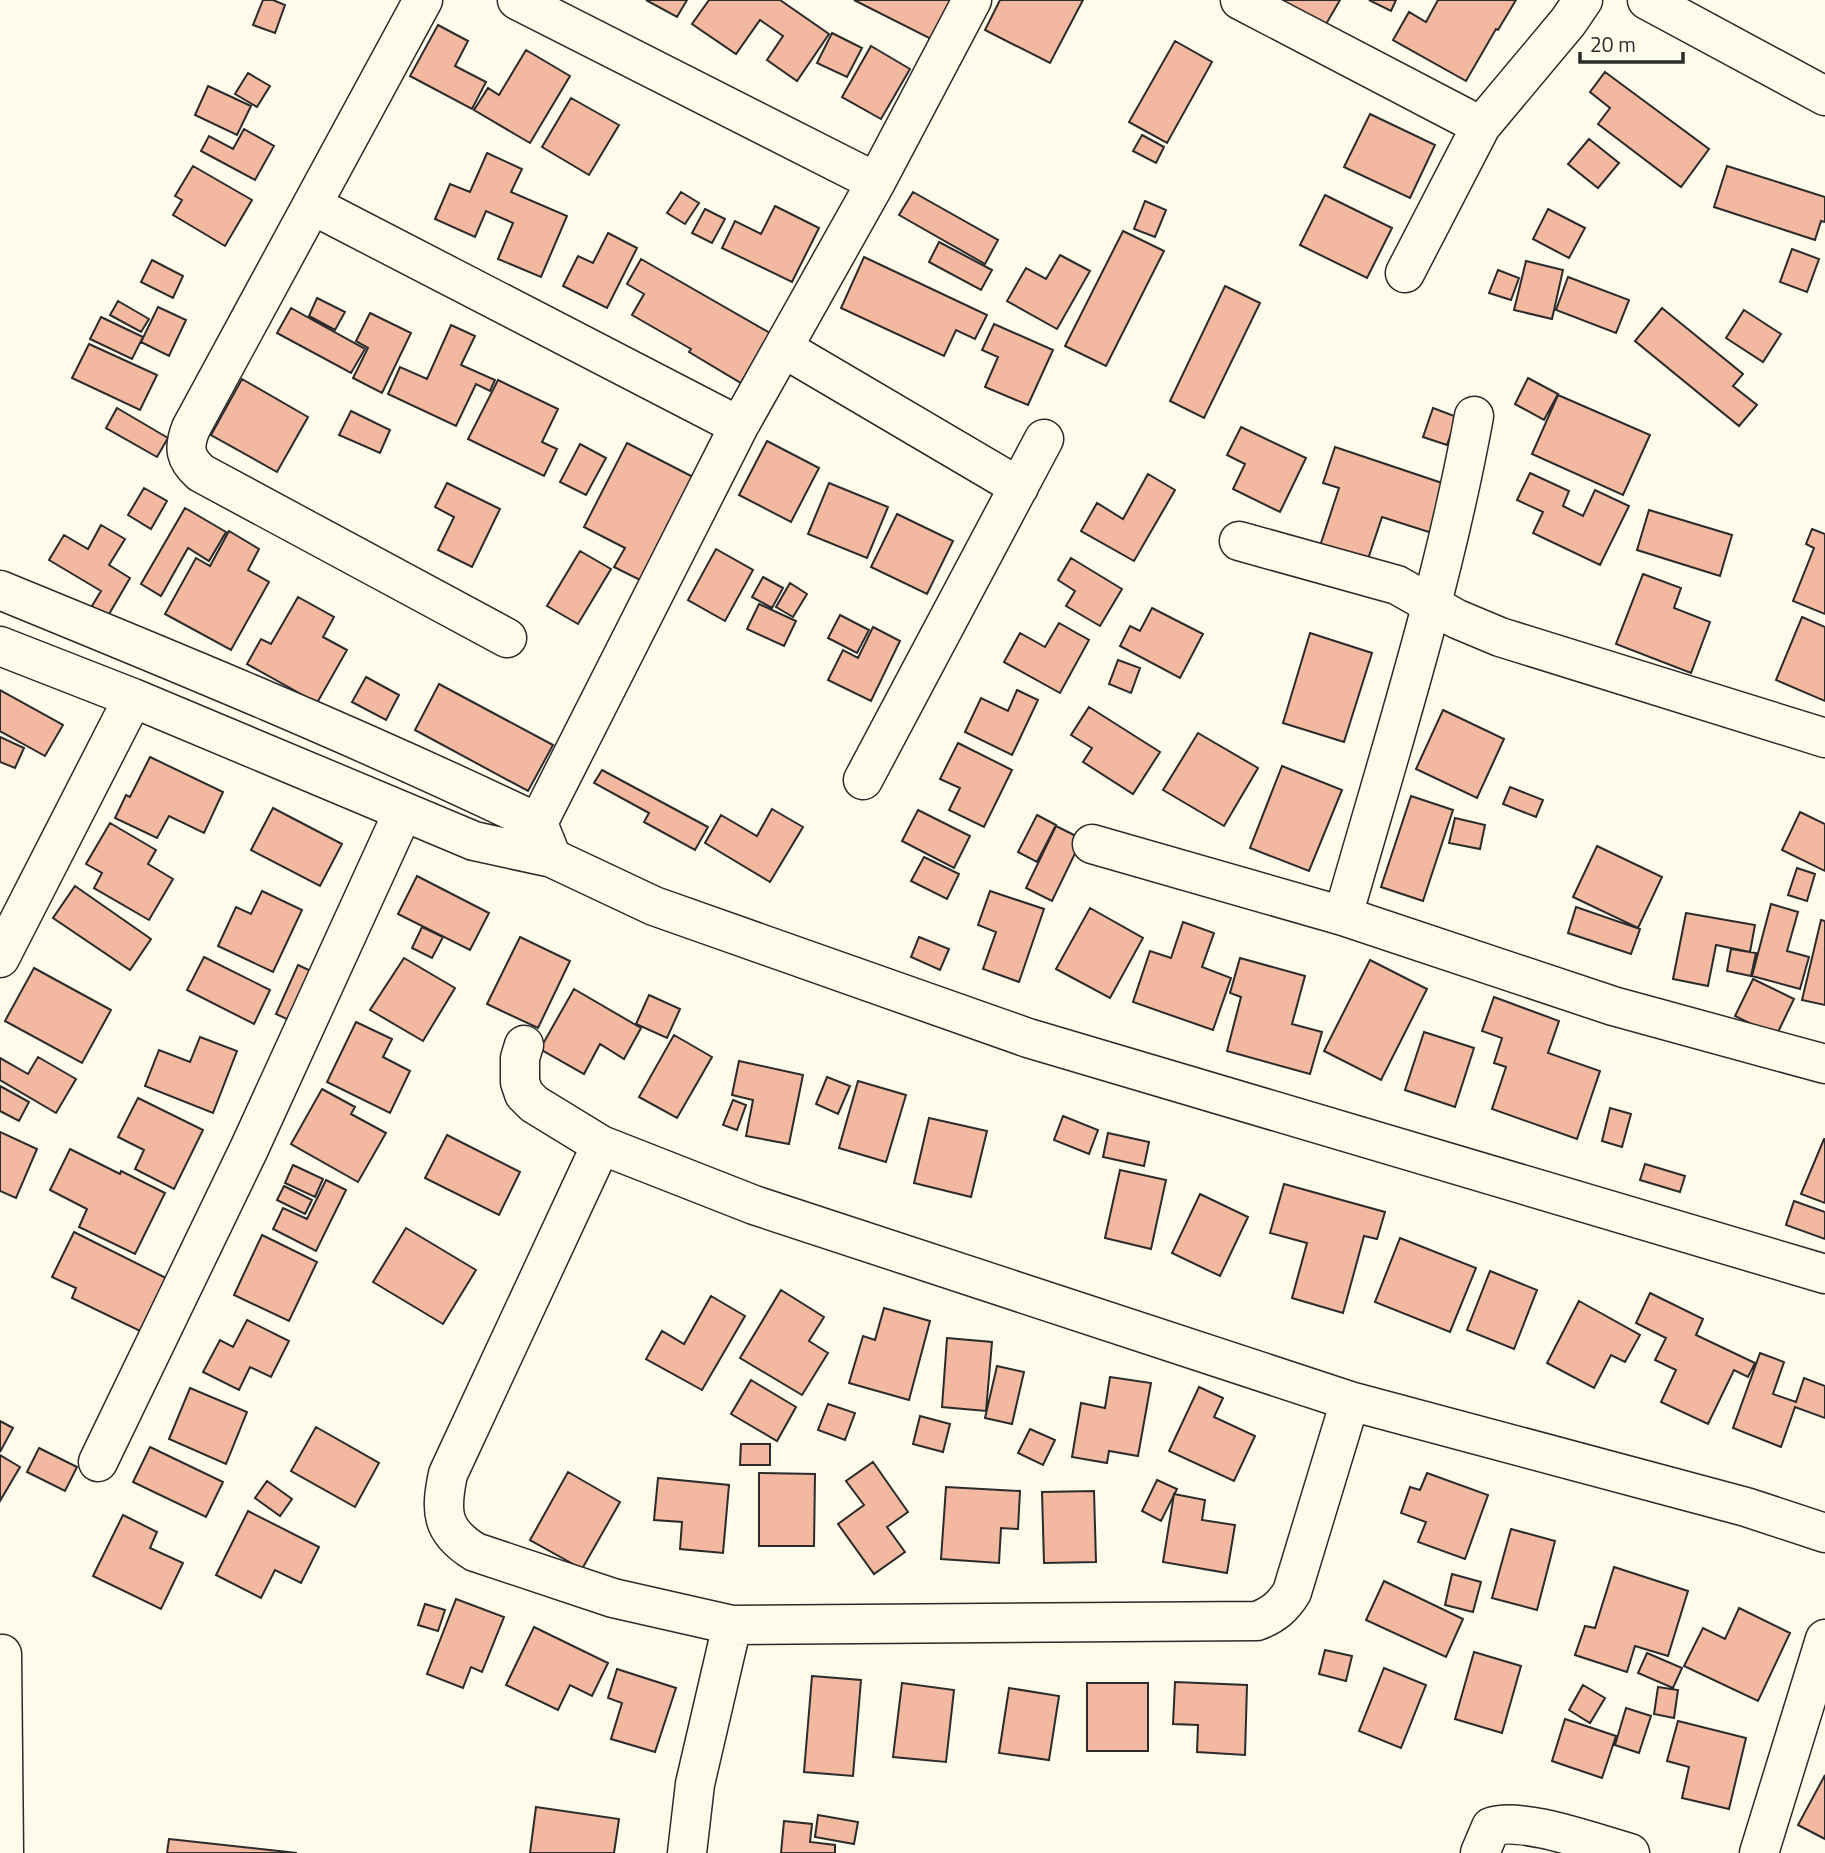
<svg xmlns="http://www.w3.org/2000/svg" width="1825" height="1853" viewBox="0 0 1825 1853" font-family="'Titillium Web',sans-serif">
	<rect width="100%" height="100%" fill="#fdfbea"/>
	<path fill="#f2b8a0" stroke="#2b2b2b" stroke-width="2" d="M 263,0 L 273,0 L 285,5 L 275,33 L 253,25 Z
		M 646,0 L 687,0 L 677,17 Z
		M 709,0 L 780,0 L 829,34 L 797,81 L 767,60 L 783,36 L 760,20 L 736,54 L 692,24 Z
		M 854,0 L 953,0 L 933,40 Z
		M 1000,0 L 1083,0 L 1050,63 L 985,30 Z
		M 1280,0 L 1340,0 L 1325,26 Z
		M 1369,0 L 1396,0 L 1391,11 Z
		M 1438,0 L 1516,0 L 1498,30 L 1496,29 L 1466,81 L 1393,40 L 1409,12 L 1426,22 Z
		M 438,25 L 468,41 L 455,66 L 486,82 L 472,109 L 410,76 Z
		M 832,33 L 862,48 L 847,77 L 817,63 Z
		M 1175,41 L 1212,62 L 1167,143 L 1129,122 Z
		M 871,46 L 910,69 L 881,119 L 842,97 Z
		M 526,50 L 570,76 L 530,143 L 474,110 L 488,88 L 499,95 Z
		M 1605,72 L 1709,149 L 1681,187 L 1598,124 L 1610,108 L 1590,92 Z
		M 248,73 L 270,86 L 257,107 L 235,94 Z
		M 208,86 L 251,106 L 237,135 L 195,115 Z
		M 571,98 L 619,125 L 589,175 L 542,147 Z
		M 1370,114 L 1435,145 L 1410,198 L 1344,167 Z
		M 244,129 L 274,146 L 255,180 L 201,151 L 209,136 L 233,149 Z
		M 1142,135 L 1164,147 L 1156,163 L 1133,151 Z
		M 1589,139 L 1619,163 L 1598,188 L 1568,164 Z
		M 487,153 L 522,169 L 511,192 L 567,216 L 541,277 L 498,259 L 513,223 L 486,211 L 475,237 L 435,219 L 450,184 L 470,192 Z
		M 193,166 L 252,200 L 225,246 L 173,215 L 182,200 L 175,196 Z
		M 1727,166 L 1825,197 L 1825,222 L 1821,221 L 1815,240 L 1714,207 Z
		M 681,192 L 699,203 L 685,224 L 667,213 Z
		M 913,192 L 998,240 L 985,264 L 899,215 Z
		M 1325,195 L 1392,228 L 1367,278 L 1300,245 Z
		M 1145,201 L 1166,210 L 1155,237 L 1134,229 Z
		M 775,206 L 819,228 L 792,282 L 722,248 L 735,221 L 761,234 Z
		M 705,209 L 725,219 L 712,243 L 692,233 Z
		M 1548,209 L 1585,228 L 1569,258 L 1533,239 Z
		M 1123,231 L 1164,251 L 1106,366 L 1065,346 Z
		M 608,233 L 637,248 L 607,308 L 563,286 L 578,256 L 593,263 Z
		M 939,242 L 992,270 L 981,290 L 929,262 Z
		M 1792,249 L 1819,259 L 1807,292 L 1780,282 Z
		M 1060,255 L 1090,271 L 1057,329 L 1007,301 L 1026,268 L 1046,279 Z
		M 864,257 L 987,315 L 975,339 L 956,330 L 944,356 L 841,308 Z
		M 641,259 L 770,333 L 741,383 L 689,352 L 691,349 L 632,315 L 644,294 L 627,284 Z
		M 152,260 L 183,276 L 173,298 L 141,282 Z
		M 1526,261 L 1563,270 L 1552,319 L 1514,310 Z
		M 1498,270 L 1519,278 L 1511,300 L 1489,293 Z
		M 1568,277 L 1629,300 L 1616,333 L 1556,310 Z
		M 1225,286 L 1260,303 L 1204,418 L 1170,401 Z
		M 317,298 L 345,312 L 335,330 L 309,316 Z
		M 118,301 L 149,319 L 141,332 L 110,315 Z
		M 158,307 L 186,320 L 169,356 L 141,342 Z
		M 291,308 L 365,349 L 351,373 L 277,333 Z
		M 1662,308 L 1743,374 L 1733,386 L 1757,405 L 1739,426 L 1635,341 Z
		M 1744,310 L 1781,334 L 1763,362 L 1726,338 Z
		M 370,313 L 411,333 L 382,393 L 353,378 L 368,348 L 356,341 Z
		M 101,317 L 143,337 L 132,359 L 90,339 Z
		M 994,324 L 1053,350 L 1028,405 L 985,387 L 998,357 L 982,350 Z
		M 451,325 L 475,336 L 461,365 L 495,380 L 490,391 L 476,384 L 456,426 L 388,394 L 400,367 L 427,379 Z
		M 89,344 L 157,375 L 140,410 L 72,378 Z
		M 1528,378 L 1558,394 L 1544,420 L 1515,404 Z
		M 242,379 L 308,417 L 277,472 L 211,435 Z
		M 498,380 L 558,409 L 542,442 L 557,449 L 544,476 L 468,439 Z
		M 1558,395 L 1650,435 L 1623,495 L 1532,454 Z
		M 117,408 L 168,438 L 157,457 L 106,428 Z
		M 1433,408 L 1457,417 L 1447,445 L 1423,437 Z
		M 351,411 L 390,430 L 380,453 L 339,435 Z
		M 1241,427 L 1306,458 L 1280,512 L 1233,489 L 1245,464 L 1227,455 Z
		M 767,441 L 819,468 L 791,522 L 739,495 Z
		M 627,443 L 697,479 L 644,582 L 614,567 L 625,548 L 584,527 Z
		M 580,444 L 606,458 L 586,495 L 560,482 Z
		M 1335,447 L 1448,485 L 1432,533 L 1382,517 L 1366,565 L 1319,549 L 1339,488 L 1323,483 Z
		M 1530,473 L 1569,491 L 1563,506 L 1583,516 L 1595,490 L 1629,506 L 1600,565 L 1533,533 L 1543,512 L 1517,500 Z
		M 1148,474 L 1175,490 L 1134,561 L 1081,531 L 1097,503 L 1123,519 Z
		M 447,483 L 500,509 L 472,567 L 438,550 L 454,517 L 435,507 Z
		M 829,483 L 888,507 L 867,558 L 808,534 Z
		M 144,488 L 167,501 L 151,529 L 128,515 Z
		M 185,508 L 226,532 L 209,561 L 188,548 L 161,596 L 141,584 Z
		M 1649,510 L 1732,535 L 1720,576 L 1637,550 Z
		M 897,514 L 953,541 L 927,594 L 871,567 Z
		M 101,525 L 125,539 L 109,565 L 130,578 L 105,621 L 89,611 L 101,591 L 49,560 L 64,535 L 88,549 Z
		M 1812,529 L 1825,534 L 1825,614 L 1793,601 L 1814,548 L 1806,544 Z
		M 229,531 L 259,549 L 248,570 L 269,582 L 231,650 L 165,614 L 196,558 L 210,566 Z
		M 716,549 L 753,570 L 725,621 L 688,600 Z
		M 580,551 L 611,569 L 578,624 L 547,606 Z
		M 1071,558 L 1122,589 L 1100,626 L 1066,606 L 1075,591 L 1058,580 Z
		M 1643,574 L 1681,588 L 1674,608 L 1710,622 L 1691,673 L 1616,644 Z
		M 763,577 L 783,588 L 772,608 L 752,597 Z
		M 790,583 L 807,594 L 793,617 L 776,607 Z
		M 298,597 L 334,617 L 323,637 L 347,650 L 317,703 L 247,664 L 261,639 L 271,644 Z
		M 759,604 L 796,621 L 784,646 L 747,629 Z
		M 1152,608 L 1203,634 L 1180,678 L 1120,646 L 1130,626 L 1140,631 Z
		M 840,615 L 869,630 L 857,653 L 828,638 Z
		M 1802,617 L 1825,627 L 1825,701 L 1776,680 Z
		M 1059,623 L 1089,640 L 1060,693 L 1004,662 L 1020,633 L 1045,647 Z
		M 873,627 L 900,641 L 871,701 L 828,680 L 843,650 L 858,658 Z
		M 1310,633 L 1372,653 L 1344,742 L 1283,723 Z
		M 1118,660 L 1140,668 L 1131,693 L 1109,684 Z
		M 366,677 L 399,695 L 386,720 L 352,702 Z
		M 439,684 L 553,745 L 528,791 L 415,730 Z
		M 0,690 L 63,725 L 45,756 L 0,731 Z
		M 1017,690 L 1038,700 L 1012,755 L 965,732 L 981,698 L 1008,711 Z
		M 1089,707 L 1160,752 L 1133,794 L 1083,762 L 1092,748 L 1071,735 Z
		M 1443,710 L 1504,739 L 1477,798 L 1416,769 Z
		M 1198,733 L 1258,768 L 1224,826 L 1163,790 Z
		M 0,737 L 24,748 L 15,768 L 0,762 Z
		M 958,743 L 1012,770 L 984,827 L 949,810 L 960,788 L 940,779 Z
		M 150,757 L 223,792 L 204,833 L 169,816 L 157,838 L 115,818 L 126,795 L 130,797 Z
		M 1282,766 L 1342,790 L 1309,871 L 1250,848 Z
		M 602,770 L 708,827 L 695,850 L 644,822 L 649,813 L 594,783 Z
		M 1510,787 L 1543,800 L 1536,817 L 1503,804 Z
		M 1411,796 L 1453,810 L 1423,901 L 1381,887 Z
		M 273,808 L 342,844 L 320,886 L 251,850 Z
		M 772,809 L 803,827 L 770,882 L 705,843 L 721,815 L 757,836 Z
		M 918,810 L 970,836 L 954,868 L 902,841 Z
		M 1800,812 L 1825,824 L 1825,871 L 1782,850 Z
		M 1037,815 L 1056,825 L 1037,862 L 1018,852 Z
		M 1455,818 L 1485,825 L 1480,849 L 1449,843 Z
		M 110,823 L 156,850 L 148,864 L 173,879 L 149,920 L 94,888 L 102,873 L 86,864 Z
		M 1056,826 L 1082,839 L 1052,901 L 1026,888 Z
		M 1597,846 L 1662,877 L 1638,928 L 1573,897 Z
		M 924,857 L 959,874 L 947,899 L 911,881 Z
		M 1797,868 L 1815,874 L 1807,901 L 1788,895 Z
		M 417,876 L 489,913 L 470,950 L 398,914 Z
		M 75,886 L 151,939 L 130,970 L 53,918 Z
		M 262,891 L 302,910 L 273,972 L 218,946 L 236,907 L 251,914 Z
		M 990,891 L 1044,909 L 1019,982 L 983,969 L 996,932 L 978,925 Z
		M 1771,904 L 1798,912 L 1787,951 L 1809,957 L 1800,989 L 1752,976 Z
		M 1576,907 L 1640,929 L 1631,954 L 1568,933 Z
		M 1090,908 L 1143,938 L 1110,998 L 1056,969 Z
		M 1686,913 L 1755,925 L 1750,952 L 1716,945 L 1708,986 L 1673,979 Z
		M 1821,920 L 1825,921 L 1825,1005 L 1802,1000 Z
		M 1183,922 L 1214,933 L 1202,967 L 1231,978 L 1213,1030 L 1133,1002 L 1150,951 L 1171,958 Z
		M 422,927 L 443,937 L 432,958 L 412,948 Z
		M 520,937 L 570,961 L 538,1028 L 487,1004 Z
		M 919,937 L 949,949 L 940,970 L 911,957 Z
		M 1731,949 L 1756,953 L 1751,976 L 1727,971 Z
		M 204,957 L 270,990 L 254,1024 L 187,990 Z
		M 404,958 L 455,988 L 423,1041 L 370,1010 Z
		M 1240,958 L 1305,976 L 1292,1024 L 1322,1032 L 1310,1074 L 1227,1051 L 1241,997 L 1230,993 Z
		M 1370,960 L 1427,989 L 1381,1080 L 1324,1051 Z
		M 298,965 L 311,971 L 289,1020 L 276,1014 Z
		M 34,968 L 111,1010 L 82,1063 L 5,1021 Z
		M 1753,979 L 1794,999 L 1776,1036 L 1735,1016 Z
		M 574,989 L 641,1028 L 624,1059 L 600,1044 L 584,1074 L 540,1049 Z
		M 649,995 L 680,1009 L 667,1038 L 636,1024 Z
		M 1494,997 L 1559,1021 L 1548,1053 L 1600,1071 L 1577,1139 L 1492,1109 L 1506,1067 L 1494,1063 L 1502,1038 L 1482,1031 Z
		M 356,1022 L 392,1039 L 383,1057 L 410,1071 L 390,1113 L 327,1082 Z
		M 1424,1032 L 1474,1048 L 1455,1107 L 1405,1090 Z
		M 674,1035 L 712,1057 L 677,1118 L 639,1097 Z
		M 200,1037 L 237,1051 L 213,1113 L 145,1086 L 159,1050 L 190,1062 Z
		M 38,1057 L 76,1079 L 56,1113 L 0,1080 L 0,1058 L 28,1074 Z
		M 739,1061 L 803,1075 L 789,1144 L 746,1136 L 753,1100 L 732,1095 Z
		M 827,1077 L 850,1086 L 838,1114 L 816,1104 Z
		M 858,1081 L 906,1095 L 886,1162 L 839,1148 Z
		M 0,1086 L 29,1102 L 19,1121 L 0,1111 Z
		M 322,1089 L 355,1107 L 351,1114 L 386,1133 L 358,1182 L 291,1144 Z
		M 138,1098 L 203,1130 L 174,1189 L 135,1169 L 144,1150 L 118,1137 Z
		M 733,1100 L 746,1105 L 737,1130 L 723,1125 Z
		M 1610,1108 L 1631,1114 L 1622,1147 L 1602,1141 Z
		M 1063,1116 L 1098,1130 L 1089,1154 L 1054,1140 Z
		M 929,1118 L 987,1131 L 971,1197 L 914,1183 Z
		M 0,1132 L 37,1149 L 16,1198 L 0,1191 Z
		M 1108,1133 L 1149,1142 L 1144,1166 L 1103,1157 Z
		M 447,1135 L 520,1172 L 499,1215 L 425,1178 Z
		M 1824,1139 L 1825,1139 L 1825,1203 L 1801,1194 Z
		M 70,1149 L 120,1174 L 121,1171 L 165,1193 L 135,1254 L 79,1227 L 87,1209 L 50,1190 Z
		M 1645,1164 L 1685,1176 L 1680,1192 L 1640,1180 Z
		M 293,1165 L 323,1179 L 315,1197 L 285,1183 Z
		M 1120,1170 L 1166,1180 L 1151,1249 L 1105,1238 Z
		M 326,1180 L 346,1190 L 316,1251 L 273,1229 L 283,1208 L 307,1219 Z
		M 1284,1184 L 1385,1212 L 1377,1239 L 1364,1236 L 1343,1313 L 1292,1298 L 1307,1243 L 1270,1233 Z
		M 284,1186 L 312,1200 L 305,1214 L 277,1200 Z
		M 1200,1194 L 1248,1217 L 1220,1276 L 1172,1253 Z
		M 1794,1201 L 1825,1212 L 1825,1239 L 1786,1225 Z
		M 406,1228 L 476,1270 L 443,1324 L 373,1282 Z
		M 74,1232 L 166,1278 L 140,1331 L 72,1298 L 76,1288 L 52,1277 Z
		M 262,1235 L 317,1262 L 289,1321 L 234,1295 Z
		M 1400,1238 L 1476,1268 L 1450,1332 L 1375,1302 Z
		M 1490,1271 L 1537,1290 L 1514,1349 L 1467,1330 Z
		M 781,1290 L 824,1317 L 809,1341 L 828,1353 L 802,1395 L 740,1358 Z
		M 1650,1293 L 1703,1319 L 1696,1335 L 1755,1363 L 1748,1377 L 1734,1370 L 1708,1424 L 1661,1402 L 1676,1370 L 1655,1360 L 1666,1338 L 1636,1323 Z
		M 711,1296 L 745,1316 L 702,1390 L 646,1359 L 662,1331 L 684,1344 Z
		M 1579,1301 L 1640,1335 L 1625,1362 L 1611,1355 L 1594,1388 L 1547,1363 Z
		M 884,1308 L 930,1321 L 909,1400 L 849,1383 L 863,1336 L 875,1340 Z
		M 247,1320 L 289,1341 L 271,1377 L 250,1367 L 239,1390 L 203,1372 L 220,1340 L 233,1347 Z
		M 947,1338 L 992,1342 L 986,1411 L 942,1407 Z
		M 1760,1353 L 1784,1362 L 1773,1394 L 1796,1402 L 1804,1378 L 1825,1386 L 1825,1418 L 1795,1407 L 1781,1447 L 1733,1428 Z
		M 997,1366 L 1024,1372 L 1012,1424 L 985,1418 Z
		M 1110,1377 L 1151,1383 L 1138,1456 L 1109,1451 L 1107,1463 L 1072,1457 L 1081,1403 L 1105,1408 Z
		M 751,1380 L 796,1407 L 777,1441 L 731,1414 Z
		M 1199,1387 L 1223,1398 L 1214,1417 L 1255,1436 L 1234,1481 L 1169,1451 Z
		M 190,1388 L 247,1412 L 226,1464 L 169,1439 Z
		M 828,1404 L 855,1413 L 845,1440 L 818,1430 Z
		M 920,1416 L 950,1424 L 943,1452 L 913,1444 Z
		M 0,1421 L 13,1428 L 0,1452 Z
		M 316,1427 L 379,1463 L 355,1507 L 291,1471 Z
		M 1030,1429 L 1055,1440 L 1043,1465 L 1018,1453 Z
		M 741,1444 L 770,1444 L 770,1465 L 740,1465 Z
		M 150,1447 L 223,1482 L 206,1517 L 133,1482 Z
		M 39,1448 L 77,1467 L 65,1491 L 27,1472 Z
		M 0,1455 L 20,1467 L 0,1501 Z
		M 873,1462 L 908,1512 L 887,1527 L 905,1552 L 874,1574 L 838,1524 L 864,1505 L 846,1481 Z
		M 568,1472 L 620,1502 L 582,1569 L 530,1540 Z
		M 759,1473 L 815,1474 L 814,1546 L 759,1546 Z
		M 1427,1473 L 1488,1495 L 1465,1559 L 1418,1542 L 1426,1522 L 1401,1513 L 1410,1487 L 1420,1490 Z
		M 658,1478 L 729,1485 L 723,1553 L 680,1549 L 682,1522 L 654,1520 Z
		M 1157,1480 L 1177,1489 L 1161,1521 L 1142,1511 Z
		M 267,1481 L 292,1499 L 280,1516 L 255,1498 Z
		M 946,1487 L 1020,1491 L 1018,1529 L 1001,1528 L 999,1563 L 941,1559 Z
		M 1094,1491 L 1096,1562 L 1044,1563 L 1042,1492 Z
		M 1174,1494 L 1205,1500 L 1202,1520 L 1235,1525 L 1227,1573 L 1163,1562 Z
		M 248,1511 L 319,1547 L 301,1583 L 275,1570 L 261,1598 L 216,1575 Z
		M 123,1515 L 157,1532 L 150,1548 L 183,1563 L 161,1609 L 93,1576 Z
		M 1511,1529 L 1555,1541 L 1537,1610 L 1492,1598 Z
		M 1614,1567 L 1688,1591 L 1668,1656 L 1635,1646 L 1627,1672 L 1575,1655 L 1585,1626 L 1595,1628 Z
		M 1452,1574 L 1481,1582 L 1473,1612 L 1445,1605 Z
		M 1384,1581 L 1463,1619 L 1446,1657 L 1366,1620 Z
		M 456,1599 L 504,1617 L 482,1672 L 471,1667 L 463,1688 L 427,1674 Z
		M 425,1604 L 445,1610 L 438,1631 L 418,1625 Z
		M 1739,1608 L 1790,1633 L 1758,1701 L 1684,1666 L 1703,1628 L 1725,1639 Z
		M 534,1627 L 608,1663 L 592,1696 L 570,1685 L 558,1710 L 506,1685 Z
		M 1325,1650 L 1352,1656 L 1346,1681 L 1319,1674 Z
		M 1474,1652 L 1521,1666 L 1502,1733 L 1455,1719 Z
		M 1647,1653 L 1682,1668 L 1673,1688 L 1638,1673 Z
		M 1384,1668 L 1426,1685 L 1401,1748 L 1359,1731 Z
		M 617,1669 L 676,1688 L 655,1752 L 611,1739 L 622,1703 L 608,1698 Z
		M 812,1676 L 861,1680 L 853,1776 L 804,1772 Z
		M 1175,1682 L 1247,1685 L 1245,1755 L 1197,1752 L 1198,1725 L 1173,1724 Z
		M 902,1683 L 954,1690 L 946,1762 L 893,1757 Z
		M 1087,1683 L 1148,1683 L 1148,1751 L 1087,1751 Z
		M 1583,1685 L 1605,1698 L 1590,1723 L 1569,1710 Z
		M 1658,1687 L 1678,1690 L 1674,1718 L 1654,1714 Z
		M 1009,1688 L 1059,1696 L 1049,1760 L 999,1753 Z
		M 1626,1708 L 1651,1716 L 1639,1753 L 1615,1745 Z
		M 1565,1719 L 1616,1736 L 1602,1778 L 1552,1761 Z
		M 1678,1721 L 1746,1738 L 1729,1809 L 1682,1798 L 1689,1767 L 1667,1761 Z
		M 1825,1775 L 1825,1839 L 1798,1825 Z
		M 536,1807 L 619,1819 L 614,1853 L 530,1853 Z
		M 818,1815 L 858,1822 L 854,1844 L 815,1837 Z
		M 784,1821 L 812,1824 L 810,1842 L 835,1845 L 835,1853 L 781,1853 Z
		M 169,1839 L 297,1853 L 167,1853 Z"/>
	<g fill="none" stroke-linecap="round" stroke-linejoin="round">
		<g stroke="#2b2b2b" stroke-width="41">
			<path id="minor" d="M 423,0 L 191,428 C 183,448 185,459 201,473 L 507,638
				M 517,0 L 876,182
				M 1240,0 L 1481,126
				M 1647,0 L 1825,96
				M 312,205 L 739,426
				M 1405,273 L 1481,126 L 1568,22 L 1583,0
				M 783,348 L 1019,487
				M 1239,541 L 1397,585 L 1457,619 L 1500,637 L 1825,738
				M 0,590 C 181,664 361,738 538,823
				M 0,646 L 133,698 L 474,841 L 552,858 L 654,906 L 1028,1038 L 1825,1274
				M 863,780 L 1044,439
				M 1092,844 L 1343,916 L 1613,1006 L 1825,1064
				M 552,858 L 538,823 L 739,426 L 876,182 L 972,0
				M 1343,916 C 1390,751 1443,586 1474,416
				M 0,958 L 133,698
				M 524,1045 L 520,1058 L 520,1082 L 524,1094 L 534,1104 L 601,1145 L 754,1205 L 1350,1401 L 1746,1507 L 1825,1533
				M 601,1145 L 448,1474 C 440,1512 441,1531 475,1552 L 613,1598 L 732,1625 L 1257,1621 C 1273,1615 1283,1607 1292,1592 L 1350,1401
				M 98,1462 L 249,1149 L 403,812
				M 2,1654 L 4,1853
				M 687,1853 L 695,1784 L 732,1625
				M 1480,1853 L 1491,1827 C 1522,1816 1596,1844 1630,1853
				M 1759,1853 L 1825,1639"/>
		</g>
		<use href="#minor" stroke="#fdfbea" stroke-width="38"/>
	</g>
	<path d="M1580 52v10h103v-10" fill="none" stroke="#2b2b2b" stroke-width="3.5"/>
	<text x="1590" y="52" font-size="21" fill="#2b2b2b" stroke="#fdfbea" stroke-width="5" paint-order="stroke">20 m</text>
</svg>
